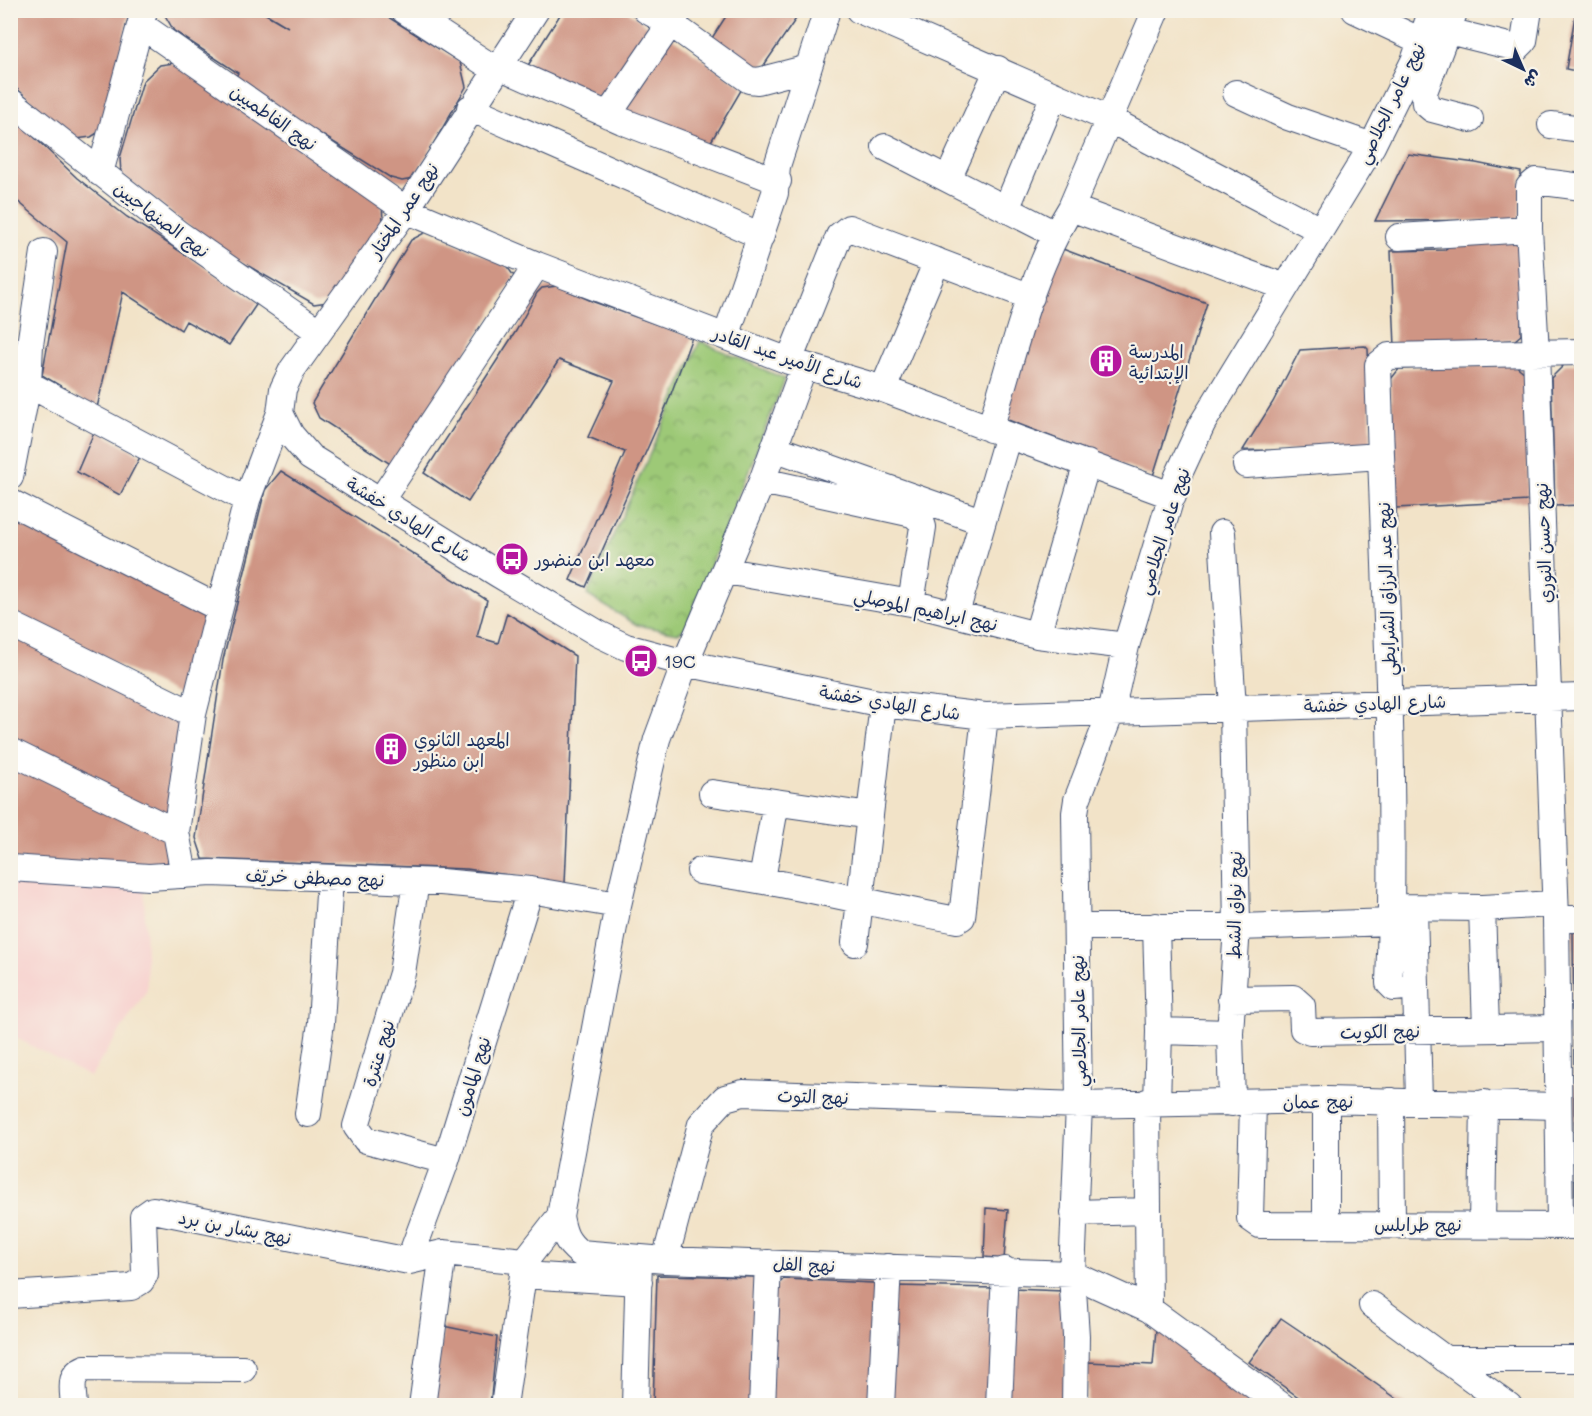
<svg xmlns="http://www.w3.org/2000/svg" width="1592" height="1416" viewBox="0 0 1592 1416" font-family="Mali,'Playpen Sans Arabic',sans-serif">
	<defs>
		<pattern id="park-crowns" width="20" height="18" patternUnits="userSpaceOnUse" patternTransform="scale(1.5)"><rect width="20" height="18" fill="#9dc977"/><path d="M2 6a3 3 0 1 1 6 0M12 15a3 3 0 1 1 6 0" fill="none" stroke="#7fa465"/></pattern>
	</defs>
	<rect width="100%" height="100%" fill="#f7f3e8"/>
	<filter id="ink" filterUnits="userSpaceOnUse"><feTurbulence type="fractalNoise" baseFrequency=".0167" numOctaves="2"/><feDisplacementMap in="SourceGraphic" scale="12" xChannelSelector="R" yChannelSelector="G"/><feConvolveMatrix kernelMatrix="1 2 1 2 8 2 1 2 1" color-interpolation-filters="sRGB"/></filter>
	<filter id="wash" filterUnits="userSpaceOnUse"><feTurbulence type="fractalNoise" baseFrequency=".008" numOctaves="4" result="noise"/><feDisplacementMap in="SourceGraphic" scale="24" xChannelSelector="R" yChannelSelector="G"/><feGaussianBlur stdDeviation="1.35" result="paint"/><feColorMatrix in="noise" values="0 0 0 0 0 0 0 0 0 0 0 0 0 0 0 0 0 1.4 0 .05"/><feComposite in="paint" operator="in"/></filter>
	<g filter="url(#wash)">
		<rect width="100%" height="100%" fill="#f2e3c8"/>
		<path fill="#f7d0cd" d="M 10,879 L 144,887 L 147,990 L 90,1077 L 11,1035 Z"/>
		<path fill="url(#park-crowns)" stroke="#5c7c6a" stroke-width="1.5" d="M 700,341 L 785,379 L 686,628 L 678,633 L 637,625 L 587,595 Z"/>
		<g id="blocks">
			<path fill="#cf9584" d="M 10,10 L 130,10 L 102,130 L 91,137 L 76,139 L 10,83 Z
				M 162,10 L 259,10 L 288,27 L 260,10 L 377,10 L 460,62 L 466,87 L 413,179 L 402,181 L 391,178 L 234,80 L 238,73 L 174,31 Z
				M 563,10 L 626,10 L 653,30 L 608,102 L 527,67 Z
				M 730,10 L 802,10 L 762,68 L 751,70 L 710,41 Z
				M 1576,10 L 1581,10 L 1581,72 L 1566,69 Z
				M 669,36 L 743,87 L 709,145 L 622,110 Z
				M 174,63 L 382,202 L 383,222 L 328,302 L 314,304 L 216,247 L 121,174 L 120,158 L 143,81 L 160,65 Z
				M 10,114 L 77,178 L 127,217 L 258,302 L 229,345 L 186,321 L 181,330 L 123,292 L 97,408 L 42,375 L 67,242 L 10,195 Z
				M 1408,154 L 1476,163 L 1521,172 L 1520,215 L 1516,220 L 1375,221 Z
				M 426,232 L 505,264 L 514,276 L 395,467 L 319,418 L 312,403 L 411,240 Z
				M 1514,237 L 1521,247 L 1521,335 L 1515,340 L 1395,347 L 1391,251 L 1444,250 L 1460,239 Z
				M 1060,248 L 1207,303 L 1153,476 L 1003,418 Z
				M 557,286 L 594,302 L 692,337 L 668,402 L 586,587 L 570,580 L 625,452 L 588,437 L 614,381 L 559,360 L 468,502 L 424,473 L 516,331 L 537,293 L 542,288 Z
				M 1365,346 L 1368,349 L 1371,441 L 1364,448 L 1311,451 L 1243,450 L 1273,402 L 1300,350 Z
				M 10,349 L 22,352 L 12,405 L 10,405 Z
				M 1514,364 L 1526,374 L 1529,501 L 1396,508 L 1391,379 L 1399,369 Z
				M 1565,364 L 1581,364 L 1581,505 L 1555,506 L 1551,378 Z
				M 95,430 L 141,455 L 120,495 L 77,472 Z
				M 281,471 L 487,600 L 477,637 L 498,643 L 507,613 L 575,656 L 565,883 L 467,869 L 203,859 L 196,838 L 223,660 L 265,490 Z
				M 21,516 L 209,611 L 186,699 L 10,611 L 10,528 L 12,519 Z
				M 10,634 L 183,721 L 170,820 L 10,744 Z
				M 10,759 L 169,838 L 167,872 L 10,860 Z
				M 1573,926 L 1581,926 L 1581,1211 L 1575,1206 Z
				M 986,1208 L 1008,1210 L 1004,1259 L 984,1257 Z
				M 657,1275 L 755,1277 L 755,1406 L 653,1406 Z
				M 784,1279 L 873,1283 L 877,1288 L 873,1406 L 770,1406 L 773,1288 Z
				M 894,1286 L 996,1288 L 992,1406 L 887,1406 Z
				M 1012,1289 L 1063,1291 L 1066,1406 L 1007,1406 Z
				M 1281,1318 L 1321,1345 L 1407,1406 L 1311,1406 L 1249,1362 Z
				M 443,1326 L 497,1337 L 490,1406 L 432,1406 Z
				M 1156,1329 L 1261,1406 L 1088,1406 L 1088,1362 L 1153,1365 Z"/>
		</g>
	</g>
	<g filter="url(#ink)">
		<use href="#blocks" fill-opacity="0" stroke="#3b4a6e" stroke-width="1.5"/>
		<g fill="none" stroke-linecap="round" stroke-linejoin="round">
			<g stroke="#3b4a6e" stroke-width="28">
				<path id="minor" d="M 404,10 L 496,70
					M 646,10 L 670,23 L 749,80 L 758,81 L 808,68
					M 859,10 L 1109,119 L 1320,230
					M 1355,10 L 1421,41
					M 1455,10 L 1424,92 L 1425,103 L 1432,109 L 1470,119
					M 141,25 L 406,210 L 537,265 L 789,361 L 883,389 L 1173,496
					M 1448,31 L 1517,48 L 1524,41 L 1529,10
					M 499,66 L 622,121 L 778,181
					M 1236,93 L 1288,117 L 1372,146
					M 10,101 L 179,234 L 318,331
					M 470,108 L 761,236
					M 608,115 L 679,11
					M 1551,125 L 1582,129
					M 885,147 L 1055,234
					M 100,173 L 144,11
					M 949,177 L 998,69
					M 1007,207 L 1054,95
					M 1071,208 L 1285,287
					M 1399,237 L 1529,229
					M 726,337 L 775,193 L 777,166 L 827,10
					M 789,361 L 839,236 L 849,228 L 1031,297
					M 28,384 L 247,500
					M 883,389 L 937,261
					M 280,413 L 291,435 L 310,457 L 498,574 L 599,634 L 626,647 L 685,663 L 883,704 L 985,716 L 1582,697
					M 990,429 C 1013,355 1030,274 1071,208 L 1156,10
					M 774,448 L 981,521
					M 1246,465 L 1381,456
					M 10,477 L 28,384 L 30,345 L 44,252
					M 762,481 L 913,514 L 921,521 L 923,527 L 911,603
					M 381,500 L 537,265
					M 10,502 L 219,608
					M 1222,533 L 1233,708 L 1237,927 L 1230,1033 L 1232,1103
					M 726,571 L 911,603 L 1037,635 L 1126,646
					M 956,613 L 1008,435
					M 10,624 L 193,714
					M 1037,635 L 1087,463
					M 10,751 L 176,832
					M 712,793 L 870,816
					M 10,868 L 149,877 L 211,873 L 441,882 L 530,890 L 618,905
					M 700,871 C 787,882 871,904 957,920 L 962,917 L 985,716
					M 184,875 L 176,832 L 193,714 L 247,500 L 280,413 L 283,389 L 292,370 L 406,210 L 536,10
					M 762,879 L 776,803
					M 416,881 L 402,973 L 356,1126 L 366,1140 L 446,1161
					M 1399,907 L 1482,908 L 1554,904
					M 1414,908 L 1419,1101
					M 1482,908 L 1486,1028
					M 1556,919 L 1582,919
					M 1156,926 L 1159,1031 L 1157,1104
					M 1077,927 L 1237,927 L 1392,922
					M 855,943 L 883,704
					M 1415,986 L 1394,988 L 1389,983 C 1397,777 1384,571 1378,365 L 1389,356 L 1582,352
					M 1231,999 L 1293,998 L 1302,1006 L 1303,1029 L 1310,1032 L 1556,1028
					M 1159,1031 L 1230,1033
					M 1391,1101 L 1392,1224
					M 1147,1102 L 1149,1309
					M 1253,1103 L 1250,1218 L 1260,1225 L 1582,1226
					M 308,1114 L 321,1023 L 330,878
					M 1074,1213 L 1148,1211
					M 560,1216 C 563,1233 566,1242 580,1253 L 665,1260 L 1072,1274 L 1149,1309 L 1282,1406
					M 1326,1224 L 1326,1100
					M 1482,1225 L 1484,1103
					M 1560,1225 L 1556,919 L 1536,352 L 1529,229 L 1529,187 L 1536,181 L 1582,187
					M 665,1260 L 701,1124 L 725,1098 L 743,1093 L 1079,1105 L 1326,1100 L 1557,1106
					M 409,1261 L 446,1161 L 530,890
					M 523,1275 L 639,1282
					M 10,1295 L 131,1287 L 141,1281 L 145,1274 L 143,1217 L 153,1210 L 409,1261 L 443,1253 L 525,1261
					M 1372,1305 L 1509,1406
					M 1445,1359 L 1582,1359
					M 74,1406 C 73,1389 68,1375 85,1368 L 243,1369
					M 422,1406 L 443,1253
					M 504,1406 L 525,1261 L 560,1216 L 618,905 L 657,739 L 685,663 L 762,481 L 804,366
					M 635,1406 L 639,1259
					M 762,1406 L 768,1263
					M 881,1406 L 888,1267
					M 999,1406 L 1005,1270
					M 1075,1406 L 1076,1336 L 1072,1274 L 1079,1105 L 1075,813 L 1077,800 L 1111,712 L 1126,646 L 1177,478 L 1202,424 L 1372,146 L 1414,61 L 1432,10"/>
			</g>
			<use href="#minor" stroke="#fff" stroke-width="26"/>
		</g>
	</g>
	<defs>
		<g id="building-disc" transform="scale(1.725)"><circle r="9.5" fill="#b5179e" stroke="#f7f3e8"/><path d="M-4-6H4V6H1V3H-1V6H-4ZM-2.5-4.3h1.7v1.8h-1.7ZM.8-4.3h1.7v1.8H.8ZM-2.5-1h1.7V.8h-1.7ZM.8-1h1.7V.8H.8Z" fill="#fff"/></g>
		<g id="bus-disc" transform="scale(1.725)"><circle r="9.5" fill="#b5179e" stroke="#f7f3e8"/><path d="M-5-6H5V4H4V6H2V4H-2V6H-4V4H-5ZM-3.5-4V0h7V-4ZM-3.5 1.2v1.5H-2V1.2ZM2 1.2v1.5H3.5V1.2Z" fill="#fff"/></g>
	</defs>
	<g fill-rule="evenodd">
		<use href="#building-disc" x="1106" y="361"/>
		<use href="#bus-disc" x="512" y="559"/>
		<use href="#bus-disc" x="641" y="661"/>
		<use href="#building-disc" x="391" y="749"/>
	</g>
	<g text-anchor="middle" dominant-baseline="central" stroke-width="4.5" stroke-linejoin="round" paint-order="stroke">
		<g font-size="18" fill="#1b2f5e" stroke="#f7f3e8">
			<text transform="translate(1390 103) rotate(-64)">نهج عامر الجلاصي</text>
			<text transform="translate(274 117) rotate(35)">نهج الفاطميين</text>
			<text transform="translate(403 210) rotate(-56)">نهج عمر المختار</text>
			<text transform="translate(162 219) rotate(37)">نهج الصنهاجيين</text>
			<text transform="translate(788 357) rotate(19)">شارع الأمير عبد القادر</text>
			<text transform="translate(409 519) rotate(32)">شارع الهادي خفشة</text>
			<text transform="translate(1163 531) rotate(-72)">نهج عامر الجلاصي</text>
			<text transform="translate(1543 543) rotate(-92)">نهج حسن النوري</text>
			<text transform="translate(1386 589) rotate(-92)">نهج عبد الرزاق الشرايطي</text>
			<text transform="translate(926 609) rotate(12)">نهج ابراهيم الموصلي</text>
			<text transform="translate(890 702) rotate(9)">شارع الهادي خفشة</text>
			<text transform="translate(1375 703) rotate(-2)">شارع الهادي خفشة</text>
			<text transform="translate(315 877) rotate(2)">نهج مصطفى خريّف</text>
			<text transform="translate(1234 905) rotate(-89)">نهج نواق الشط</text>
			<text transform="translate(1078 1021) rotate(-91)">نهج عامر الجلاصي</text>
			<text transform="translate(1380 1031) rotate(-1)">نهج الكويت</text>
			<text transform="translate(378 1053) rotate(-73)">نهج عنترة</text>
			<text transform="translate(472 1076) rotate(-73)">نهج المامون</text>
			<text transform="translate(813 1096) rotate(2)">نهج التوت</text>
			<text transform="translate(1318 1101) rotate(-1)">نهج عمان</text>
			<text x="1418" y="1224">نهج طرابلس</text>
			<text transform="translate(235 1227) rotate(11)">نهج بشار بن برد</text>
			<text transform="translate(804 1264) rotate(2)">نهج الفل</text>
		</g>
		<g font-size="18" fill="#1b2f5e" stroke="#f7f3e8" text-anchor="start">
			<text x="1129" y="351">المدرسة<tspan x="1129" dy="21">الإبتدائية</tspan></text>
			<text x="535" y="559">معهد ابن منضور</text>
			<text x="664" y="661">19C</text>
			<text x="414" y="739">المعهد الثانوي<tspan x="414" dy="21">ابن منظور</tspan></text>
		</g>
	</g>
	<rect width="1592" height="1416" fill="none" stroke="#f7f3e8" stroke-width="36"/>
	<g transform="translate(1523 69) rotate(136)" stroke="#f7f3e8" stroke-width="4.5" paint-order="stroke">
	<path d="M0-4.5L10 22L0 15L-10 22Z" fill="#1b2f5e"/>
	<text y="-9" font-size="16" font-weight="bold" text-anchor="middle" fill="#1b2f5e">ش</text>
	</g>
</svg>
